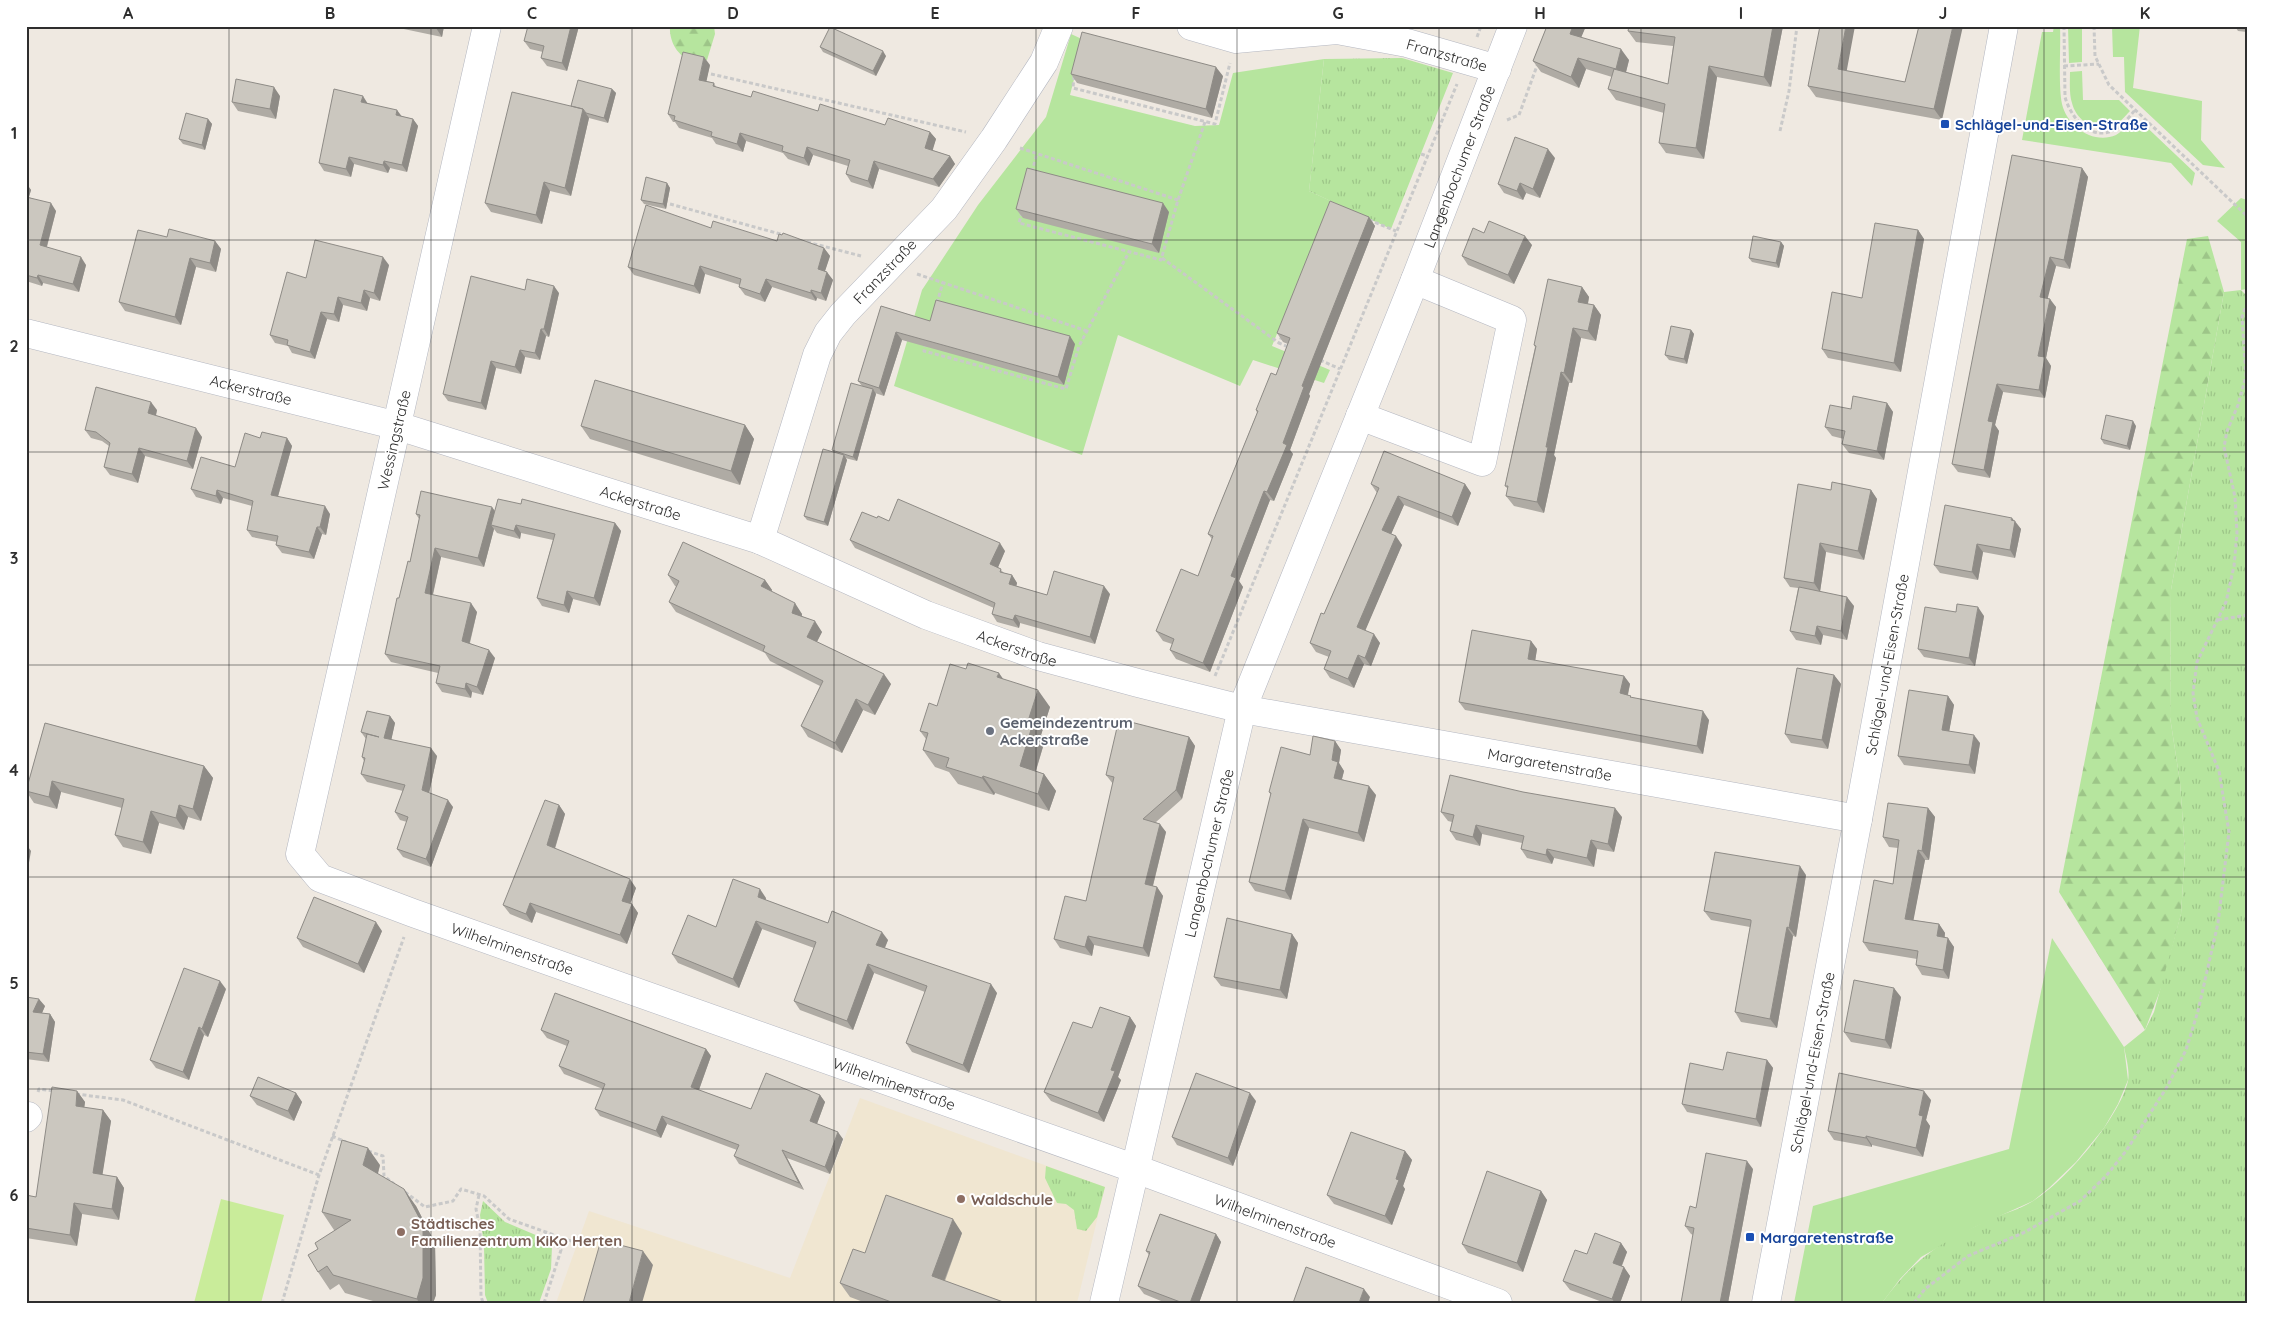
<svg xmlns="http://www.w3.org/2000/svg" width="2273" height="1329" viewBox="0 0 2273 1329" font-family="Quicksand,sans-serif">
	<defs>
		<pattern id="forest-firs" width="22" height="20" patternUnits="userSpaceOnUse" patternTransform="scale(1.25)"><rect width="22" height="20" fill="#b6e59e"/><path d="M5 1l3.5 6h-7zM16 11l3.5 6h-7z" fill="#9dc588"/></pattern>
		<pattern id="park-tufts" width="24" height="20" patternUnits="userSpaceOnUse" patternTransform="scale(1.25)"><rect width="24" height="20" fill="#b6e59e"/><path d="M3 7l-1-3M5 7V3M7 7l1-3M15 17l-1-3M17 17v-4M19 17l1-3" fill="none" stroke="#9dc588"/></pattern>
	</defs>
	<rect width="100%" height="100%" fill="#efe9e1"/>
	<path fill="#f0e6d1" d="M 860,1098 L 1105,1187 L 1077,1303 L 556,1303 L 589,1211 L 790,1278 Z"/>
	<path fill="#b6e59e" d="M 2054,26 L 2060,26 C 2061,47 2058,85 2062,104 C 2067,126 2093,145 2116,135 C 2123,131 2130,122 2136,117 L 2195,173 L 2192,186 L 2171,163 L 2022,140 L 2042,32 L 2053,32 Z
		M 2068,26 L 2082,26 L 2082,62 L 2069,63 Z
		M 2112,26 L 2140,26 L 2133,88 L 2202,101 L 2201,140 L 2225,168 L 2203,165 L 2125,92 L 2124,57 L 2113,57 Z
		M 1071,34 L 1084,40 L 1070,95 L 1195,126 L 1219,125 L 1233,73 L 1324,59 L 1309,191 L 1331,201 L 1272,346 L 1330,370 L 1324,383 L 1253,360 L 1240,386 L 1118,335 L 1082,455 L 894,386 L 922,290 L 978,205 L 1046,117 Z
		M 2082,71 L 2083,100 L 2119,100 L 2130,111 C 2125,116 2119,124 2112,127 C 2095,133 2076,120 2072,103 C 2069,94 2070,82 2070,72 Z
		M 2241,198 L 2247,200 L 2247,289 L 2241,290 L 2241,242 L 2217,221 Z
		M 2052,938 L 2124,1047 L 2128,1080 L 2118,1104 L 2104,1128 L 2076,1162 L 2049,1188 L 2033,1201 L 1975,1227 L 1921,1257 L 1900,1279 L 1882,1303 L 1794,1303 L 1813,1206 L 2009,1149 Z"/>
	<path fill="url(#forest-firs)" d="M 670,26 L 714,26 L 715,34 L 707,60 C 703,61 696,63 692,61 C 677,56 669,41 670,26 Z
		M 2208,236 L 2224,292 L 2171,590 L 2170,717 L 2180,782 L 2185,852 L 2181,914 L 2163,983 L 2145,1030 L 2059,892 L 2187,239 Z"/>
	<path fill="url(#park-tufts)" d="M 1402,58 L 1453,73 L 1391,229 L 1309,191 L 1324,59 Z
		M 2241,290 L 2247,296 L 2247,1303 L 1882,1303 C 1915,1257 1941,1242 1991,1219 C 2005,1213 2021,1209 2033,1201 C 2066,1181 2119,1118 2128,1081 C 2130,1071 2126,1057 2124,1047 L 2145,1030 L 2154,1012 L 2181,914 L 2185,852 L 2180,782 L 2170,717 L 2171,590 L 2224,292 Z
		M 1046,1166 L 1105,1187 L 1097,1217 L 1086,1231 L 1077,1229 L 1074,1210 L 1066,1204 L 1057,1203 L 1045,1178 Z
		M 483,1201 L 505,1222 L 538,1236 L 552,1247 L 551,1269 L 539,1303 L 488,1303 L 485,1295 L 484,1246 L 480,1215 Z"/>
	<path fill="#c9ec9a" d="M 221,1199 L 284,1215 L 261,1303 L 194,1303 Z"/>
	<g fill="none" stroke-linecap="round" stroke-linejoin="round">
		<g stroke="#b4b7c1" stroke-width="29">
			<g id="minor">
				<path id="s1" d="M 487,26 L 300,854 L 320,878 L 413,913 L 1136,1169 L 1498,1303"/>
				<path id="s2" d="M 1191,26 L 1236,39 L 1337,30 L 1407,43 L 1497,69"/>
				<path id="s3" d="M 26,333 L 398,426 L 760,540 L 926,615 L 1038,656 L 1138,683 L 1242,709 L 1858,819"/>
				<path d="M 1360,416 L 1482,462 L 1512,320 L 1415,280"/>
				<path id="s4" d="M 760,540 L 817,355 L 828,333 L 843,314 L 944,209 L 994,139 L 1044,62 L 1059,26"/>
				<path d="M 26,1118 L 28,1116"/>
				<path id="s5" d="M 1104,1303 L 1242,709 L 1415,280 L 1513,26"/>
			</g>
		</g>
		<g stroke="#b4b7c1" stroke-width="29">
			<g id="tertiary">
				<path id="s6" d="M 1766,1303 L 1858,819 L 2004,26"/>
			</g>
		</g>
		<path stroke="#c9c9c9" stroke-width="3" stroke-dasharray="4 2.5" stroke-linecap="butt" d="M 2064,26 L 2065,97 C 2071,118 2091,143 2116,129 C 2123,125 2130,116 2135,110
			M 2094,26 L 2095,56 L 2109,85 L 2247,216
			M 1477,37 L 1481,26
			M 2064,66 L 2099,64
			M 711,74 L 966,132
			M 1074,76 L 1073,88 L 1215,124 L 1230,63
			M 1507,120 L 1519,115 L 1538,63
			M 1780,131 L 1789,91 L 1797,26
			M 1020,148 L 1178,200
			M 1421,154 L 1427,156
			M 1032,172 L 1037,153
			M 670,204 L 784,235
			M 1022,212 L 1019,223 L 1161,260 L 1178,200 L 1205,122
			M 1369,220 L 1396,231
			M 807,242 L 861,256
			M 1162,258 L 1279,343
			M 917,274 L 1087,331
			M 937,303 L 943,282
			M 1282,336 L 1279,343 L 1291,348
			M 926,343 L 924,351 L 1066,389 L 1079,346 L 1129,252
			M 1320,360 L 1340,369
			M 2218,620 L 2247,615
			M 1215,676 L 1457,84
			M 38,1092 L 39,1089 L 55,1091
			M 76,1094 L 123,1100 L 319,1175
			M 332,1136 L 346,1142
			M 368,1151 L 383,1156 L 384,1176 L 394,1184
			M 405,1192 L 425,1207 L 453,1201 L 461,1189 L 484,1196 L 509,1219 L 574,1242
			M 479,1195 L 476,1209 L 480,1229 L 481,1296 L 483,1303
			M 282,1303 L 319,1175 L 404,937
			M 544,1303 L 561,1250 L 545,1232
			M 1914,1303 L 1925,1289 L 1968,1256 L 2023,1233 L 2080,1201 L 2106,1176 L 2126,1151 L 2167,1087 L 2186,1050 L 2198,1011 L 2218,923 L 2229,832 L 2219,771 L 2197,718 L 2193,693 L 2197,662 L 2226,602 L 2234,566 L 2237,533 L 2235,497 L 2224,447 L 2227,431 L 2238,405 L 2246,376 L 2242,317 L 2247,303"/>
		<use href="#minor" stroke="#fff" stroke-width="28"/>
		<use href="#tertiary" stroke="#fff" stroke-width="28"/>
	</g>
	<path fill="#afaba4" d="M 398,26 L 444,26 L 442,37 L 399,28 Z
		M 579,26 L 567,71 L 547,66 L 541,58 L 543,52 L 530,49 L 524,41 Z
		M 1547,26 L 1586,26 L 1581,37 L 1629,60 L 1626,72 L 1668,84 L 1673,46 L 1636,42 L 1628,31 L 1783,26 L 1771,87 L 1717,77 L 1704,159 L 1666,153 L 1659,143 L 1664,113 L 1616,100 L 1608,89 L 1612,77 L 1586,69 L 1579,88 L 1541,72 L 1533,61 Z
		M 1919,26 L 1942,120 L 1816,97 L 1808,86 L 1847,71 L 1905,82 Z
		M 2221,26 L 2247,26 L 2247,32 L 2238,31 L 2236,28 Z
		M 820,47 L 886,56 L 876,76 L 823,52 Z
		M 710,65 L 706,81 L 714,83 L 716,87 L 751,97 L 885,125 L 930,132 L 936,139 L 932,150 L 950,156 L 955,164 L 939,187 L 879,169 L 873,189 L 851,182 L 846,174 L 848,166 L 813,155 L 809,166 L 788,159 L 783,153 L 746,141 L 743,152 L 716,144 L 712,138 L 679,128 L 675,122 L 673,122 L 668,114 Z
		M 1071,74 L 1223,76 L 1212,118 L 1077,83 Z
		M 612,89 L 616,93 L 608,123 L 589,118 L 571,196 L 550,191 L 542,224 L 491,212 L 485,203 L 571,106 Z
		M 280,96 L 276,119 L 238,111 L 232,102 Z
		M 368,103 L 401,116 L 413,119 L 418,126 L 407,172 L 390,168 L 388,173 L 354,164 L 351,177 L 324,171 L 319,163 Z
		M 208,119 L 212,124 L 205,150 L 183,144 L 179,139 Z
		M 1555,158 L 1540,198 L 1526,193 L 1523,200 L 1504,193 L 1498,184 Z
		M 2082,168 L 2088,177 L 2070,269 L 2056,266 L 2047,298 L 2056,307 L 2046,358 L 2051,366 L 2045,398 L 2003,392 L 1995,425 L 1999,431 L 1990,478 L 1958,472 L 1952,464 Z
		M 26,183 L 31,190 L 29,197 L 56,211 L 47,247 L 86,265 L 79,292 L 43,283 L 42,286 L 26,281 Z
		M 667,183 L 670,188 L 666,209 L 644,204 L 641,200 Z
		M 1016,209 L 1169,212 L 1159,253 L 1023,218 Z
		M 1369,217 L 1375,226 L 1309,394 L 1310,396 L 1290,450 L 1293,454 L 1274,501 L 1270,500 L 1239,581 L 1243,587 L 1210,672 L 1176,659 L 1170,650 L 1172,644 L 1163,641 L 1156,631 L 1198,576 L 1212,539 L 1208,534 L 1257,413 L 1256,410 L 1276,375 L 1288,344 L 1283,342 L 1277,333 Z
		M 711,228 L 777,241 L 824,248 L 830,256 L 825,271 L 833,280 L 826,301 L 817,298 L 816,301 L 772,287 L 765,302 L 745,295 L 739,287 L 740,285 L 705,274 L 700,294 L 634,275 L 628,267 Z
		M 1918,230 L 1924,239 L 1901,372 L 1828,358 L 1822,349 L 1862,298 Z
		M 1484,233 L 1532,245 L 1514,284 L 1468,265 L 1462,256 Z
		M 167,237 L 215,241 L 221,249 L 216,272 L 196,267 L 181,325 L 125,311 L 119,302 Z
		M 1781,242 L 1784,246 L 1779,268 L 1752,262 L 1749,258 Z
		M 389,265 L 380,301 L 370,298 L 367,311 L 343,305 L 339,322 L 327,319 L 315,359 L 292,353 L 288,346 L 275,343 L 270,335 L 306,278 Z
		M 1582,287 L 1589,297 L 1588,304 L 1594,305 L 1601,315 L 1596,341 L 1581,338 L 1572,383 L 1569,383 L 1554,455 L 1556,458 L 1544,513 L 1514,506 L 1506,496 L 1508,489 L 1505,486 L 1535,347 L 1534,345 Z
		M 525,290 L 559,293 L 549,337 L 546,336 L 540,360 L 525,357 L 521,374 L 496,368 L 486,410 L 448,401 L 443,394 Z
		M 881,306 L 930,321 L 1075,344 L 1064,385 L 902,340 L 884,396 L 875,393 L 876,394 L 857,461 L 845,458 L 847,460 L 828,526 L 807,520 L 804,516 L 833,452 L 832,450 L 862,386 L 858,381 Z
		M 1691,330 L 1694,334 L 1687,364 L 1669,360 L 1665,355 Z
		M 1887,403 L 1893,412 L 1884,460 L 1849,453 L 1842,444 L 1844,439 L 1832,436 L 1825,427 L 1851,409 Z
		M 157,410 L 156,416 L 202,437 L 193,469 L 145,456 L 138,483 L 110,475 L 104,467 L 109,446 L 102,441 L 91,438 L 85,430 Z
		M 745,425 L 754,439 L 740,485 L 590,439 L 581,426 Z
		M 2136,426 L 2130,450 L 2104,444 L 2101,439 Z
		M 260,438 L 287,438 L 292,446 L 278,497 L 330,514 L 326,535 L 322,534 L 314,559 L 282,553 L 276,545 L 277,542 L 252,537 L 247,530 L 252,506 L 223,498 L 221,504 L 196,497 L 191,489 L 235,467 Z
		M 1371,484 L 1465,484 L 1471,493 L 1458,526 L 1404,505 L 1391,534 L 1402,545 L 1365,630 L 1380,643 L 1371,666 L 1364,664 L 1354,688 L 1330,678 L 1324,669 L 1329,657 L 1316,652 L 1310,643 L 1324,614 L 1377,493 Z
		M 1831,490 L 1871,490 L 1877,499 L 1864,560 L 1826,552 L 1820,591 L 1854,606 L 1847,640 L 1823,635 L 1821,645 L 1796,640 L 1790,631 L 1798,588 L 1790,587 L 1784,578 Z
		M 521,504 L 615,523 L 621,531 L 600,606 L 573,599 L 569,613 L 542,606 L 537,598 L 553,540 L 521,533 L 520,539 L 497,533 L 494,529 L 484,567 L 441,557 L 433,595 L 477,612 L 470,643 L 495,658 L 483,695 L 472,692 L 471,698 L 442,692 L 436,683 L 438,673 L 391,662 L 385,654 L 410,562 L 419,519 L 416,514 L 495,511 Z
		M 877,518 L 889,521 L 1005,551 L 998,567 L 1004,573 L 1012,575 L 1017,583 L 1016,586 L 1047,595 L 1110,594 L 1095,644 L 1020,623 L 1019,628 L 997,622 L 992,614 L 994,608 L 855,548 L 850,540 Z
		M 2014,521 L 2015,521 L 2021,529 L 2015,558 L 1983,552 L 1978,580 L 1940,573 L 1934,565 Z
		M 668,575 L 765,580 L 772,590 L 771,591 L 802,614 L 802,616 L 822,632 L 817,642 L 891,684 L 875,715 L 863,710 L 842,753 L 808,737 L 801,726 L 820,686 L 770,661 L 765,653 L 676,612 L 669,602 L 677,587 L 675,586 Z
		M 1956,612 L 1984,616 L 1975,666 L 1924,657 L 1918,649 Z
		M 1531,641 L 1537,649 L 1535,661 L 1624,676 L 1630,684 L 1628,695 L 1632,698 L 1709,720 L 1703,754 L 1465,710 L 1459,702 Z
		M 1834,675 L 1841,684 L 1828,749 L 1791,743 L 1785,734 Z
		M 1003,679 L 1050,707 L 1041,735 L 1045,740 L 1036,771 L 1044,774 L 1056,791 L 1049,811 L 995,793 L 994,795 L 958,784 L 949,772 L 935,767 L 923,750 L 926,739 L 920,731 L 937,706 Z
		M 1948,696 L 1954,705 L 1949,731 L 1980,743 L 1975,774 L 1904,765 L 1898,756 Z
		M 390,716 L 395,723 L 391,740 L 437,756 L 429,793 L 453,807 L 431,867 L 403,857 L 397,849 L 407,822 L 400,820 L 395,812 L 403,791 L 367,782 L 361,774 L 364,761 L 362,757 L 366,739 L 361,732 Z
		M 45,723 L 204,766 L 213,778 L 201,821 L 188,817 L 184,830 L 159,823 L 151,854 L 123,847 L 115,835 L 122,808 L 61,792 L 57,809 L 34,803 L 26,791 Z
		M 1189,737 L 1195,746 L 1182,799 L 1156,822 L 1166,832 L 1153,886 L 1157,887 L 1163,896 L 1149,957 L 1094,945 L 1092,956 L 1060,948 L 1054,939 L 1086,901 L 1113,784 L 1106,775 Z
		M 1335,741 L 1341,750 L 1339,763 L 1344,771 L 1342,779 L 1376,795 L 1364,842 L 1309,828 L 1291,900 L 1255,891 L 1249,882 L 1271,795 L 1269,792 L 1310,755 Z
		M 1523,792 L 1622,817 L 1614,852 L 1597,849 L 1594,867 L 1554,858 L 1552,864 L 1527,858 L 1521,849 L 1522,843 L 1482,834 L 1480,846 L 1456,840 L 1450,831 L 1452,822 L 1448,821 L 1441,812 Z
		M 559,805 L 565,814 L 555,849 L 636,888 L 630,904 L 632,904 L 638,913 L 627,944 L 536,912 L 532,923 L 510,914 L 503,905 Z
		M 1928,808 L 1935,817 L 1929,860 L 1925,860 L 1913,920 L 1939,924 L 1945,933 L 1945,937 L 1954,947 L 1949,979 L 1922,975 L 1916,965 L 1917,959 L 1869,951 L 1863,942 L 1893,884 L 1898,848 L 1889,847 L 1883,837 Z
		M 1806,875 L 1796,937 L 1793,936 L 1777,1028 L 1741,1022 L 1735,1012 L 1750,927 L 1711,920 L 1704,911 Z
		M 766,898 L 766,900 L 828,923 L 888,940 L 885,948 L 997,993 L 969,1073 L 912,1052 L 906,1043 L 925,992 L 874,973 L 853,1030 L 800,1010 L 794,1001 L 814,948 L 762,929 L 739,988 L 678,963 L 672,954 L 716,927 Z
		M 382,931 L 364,973 L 303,947 L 297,938 Z
		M 1292,934 L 1298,943 L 1287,999 L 1221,986 L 1214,977 Z
		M 226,989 L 208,1037 L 204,1035 L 189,1080 L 156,1068 L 150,1060 Z
		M 26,997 L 45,1006 L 42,1013 L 50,1014 L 55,1022 L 49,1062 L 26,1059 Z
		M 1901,997 L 1891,1049 L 1851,1042 L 1844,1032 Z
		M 1130,1017 L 1136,1026 L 1118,1077 L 1121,1080 L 1104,1122 L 1051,1101 L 1044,1092 L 1092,1028 Z
		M 541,1030 L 706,1049 L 711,1056 L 699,1090 L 751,1109 L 820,1095 L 825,1102 L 817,1124 L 843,1139 L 830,1174 L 787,1158 L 804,1190 L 739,1164 L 734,1156 L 737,1150 L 667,1124 L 661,1138 L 600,1116 L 595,1109 L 603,1089 L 564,1074 L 559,1066 L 567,1046 L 547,1038 Z
		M 1767,1060 L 1773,1068 L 1761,1127 L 1687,1112 L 1682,1104 L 1723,1070 Z
		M 77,1091 L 85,1102 L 84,1108 L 103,1110 L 111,1121 L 102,1175 L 117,1177 L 124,1188 L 119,1220 L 82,1214 L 77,1246 L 26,1238 L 26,1195 L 36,1197 Z
		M 296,1093 L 302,1102 L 294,1121 L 257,1105 L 250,1096 Z
		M 1931,1100 L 1926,1120 L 1930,1126 L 1923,1157 L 1872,1145 L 1872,1147 L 1834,1140 L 1828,1131 Z
		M 1256,1101 L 1233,1166 L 1177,1145 L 1172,1137 Z
		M 1405,1151 L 1412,1160 L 1403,1186 L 1405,1189 L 1392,1225 L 1334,1204 L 1327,1195 Z
		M 380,1165 L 378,1174 L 416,1206 L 435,1243 L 436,1295 L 433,1303 L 380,1303 L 345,1293 L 339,1284 L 330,1290 L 318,1272 L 318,1249 L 335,1230 L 334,1230 L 322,1212 Z
		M 1753,1169 L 1728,1303 L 1681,1303 L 1693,1235 L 1691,1234 L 1685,1226 L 1696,1208 Z
		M 1541,1191 L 1547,1200 L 1523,1272 L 1468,1253 L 1462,1244 Z
		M 962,1233 L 945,1281 L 1006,1303 L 866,1303 L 850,1297 L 840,1283 L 865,1253 Z
		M 1216,1234 L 1221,1242 L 1199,1303 L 1166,1303 L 1144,1294 L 1138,1286 L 1149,1255 L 1146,1251 Z
		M 1621,1243 L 1627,1252 L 1622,1266 L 1630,1276 L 1620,1303 L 1605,1303 L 1570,1290 L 1563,1281 L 1587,1254 Z"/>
	<path fill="#8e8b86" d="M 436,26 L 444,26 L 442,37 L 436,28 Z
		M 571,26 L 579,26 L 567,71 L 562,63 Z
		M 1573,26 L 1586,26 L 1578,45 L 1570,34 Z
		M 1773,26 L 1783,26 L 1771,87 L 1764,77 Z
		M 1846,26 L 1855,26 L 1845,80 L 1838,69 Z
		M 1953,26 L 1963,26 L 1942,120 L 1934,109 Z
		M 1621,49 L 1629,60 L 1624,80 L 1616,69 Z
		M 883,51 L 886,56 L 876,76 L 873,71 Z
		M 704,57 L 710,65 L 705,88 L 699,80 Z
		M 1578,58 L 1586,69 L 1579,88 L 1571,77 Z
		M 1709,66 L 1717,77 L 1704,159 L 1696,148 Z
		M 1216,67 L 1223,76 L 1212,118 L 1206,109 Z
		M 274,87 L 280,96 L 276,119 L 270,109 Z
		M 612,89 L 616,93 L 608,123 L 604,118 Z
		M 363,96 L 368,104 L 361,102 Z
		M 583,109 L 589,118 L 571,196 L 565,188 Z
		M 397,110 L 403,118 L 396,115 Z
		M 208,119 L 212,124 L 205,150 L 202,145 Z
		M 413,119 L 418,126 L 407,172 L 402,165 Z
		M 930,132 L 936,139 L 931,156 L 925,148 Z
		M 740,133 L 746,141 L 743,152 L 737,144 Z
		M 807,147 L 813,155 L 809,166 L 804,158 Z
		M 1548,149 L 1555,158 L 1540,198 L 1533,189 Z
		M 950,156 L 955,164 L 939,187 L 933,179 Z
		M 349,157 L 354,164 L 351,177 L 346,169 Z
		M 384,161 L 390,168 L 388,173 L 383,165 Z
		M 874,161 L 879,169 L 873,189 L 868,181 Z
		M 2082,168 L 2088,177 L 2070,269 L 2064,260 Z
		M 544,182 L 550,191 L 542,224 L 536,215 Z
		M 26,183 L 31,190 L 27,203 L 26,202 Z
		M 667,183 L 670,188 L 666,209 L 663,204 Z
		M 1520,183 L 1526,193 L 1523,200 L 1517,191 Z
		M 51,203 L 56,211 L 45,253 L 40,245 Z
		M 1163,203 L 1169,212 L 1159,253 L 1152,244 Z
		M 1369,217 L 1375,226 L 1309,394 L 1310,396 L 1290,450 L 1293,454 L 1274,501 L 1267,492 L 1302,386 Z
		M 1918,230 L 1924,239 L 1901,372 L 1894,363 Z
		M 1525,236 L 1532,245 L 1514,284 L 1508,275 Z
		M 215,241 L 221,249 L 216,272 L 210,263 Z
		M 1781,242 L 1784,246 L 1779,268 L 1776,263 Z
		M 824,248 L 830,256 L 823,277 L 818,269 Z
		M 81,257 L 86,265 L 79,292 L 73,284 Z
		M 383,257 L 389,265 L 380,301 L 374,293 Z
		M 2050,257 L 2056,266 L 2046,305 L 2040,297 Z
		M 190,258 L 196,267 L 181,325 L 175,317 Z
		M 700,266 L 705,274 L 700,294 L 694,286 Z
		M 827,272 L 833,280 L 826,301 L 821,293 Z
		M 38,275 L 43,283 L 42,286 L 37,278 Z
		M 766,279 L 772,287 L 765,302 L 760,294 Z
		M 554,286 L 559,293 L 549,337 L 544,329 Z
		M 1582,287 L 1589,297 L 1586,313 L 1578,302 Z
		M 364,290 L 370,298 L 367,311 L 361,303 Z
		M 811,290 L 817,298 L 816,301 L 811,293 Z
		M 338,297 L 343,305 L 339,322 L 334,314 Z
		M 2050,299 L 2056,307 L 2046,358 L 2051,366 L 2045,398 L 2039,390 L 2038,356 Z
		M 1594,305 L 1601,315 L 1596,341 L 1588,331 Z
		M 321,312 L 327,319 L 315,359 L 310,352 Z
		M 1573,328 L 1581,338 L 1572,383 L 1564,373 Z
		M 541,329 L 546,336 L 540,360 L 535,353 Z
		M 1691,330 L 1694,334 L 1687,364 L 1684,359 Z
		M 896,332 L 902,340 L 884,396 L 879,388 Z
		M 1070,336 L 1075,344 L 1064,385 L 1058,377 Z
		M 520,350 L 525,357 L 521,374 L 515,367 Z
		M 491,361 L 496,368 L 486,410 L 481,403 Z
		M 1561,372 L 1569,383 L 1554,455 L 1556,458 L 1544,513 L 1537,502 L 1546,447 Z
		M 1997,384 L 2003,392 L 1995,425 L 1999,431 L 1990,478 L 1984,470 L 1988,421 Z
		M 873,389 L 876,394 L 857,461 L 853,457 Z
		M 151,402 L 157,410 L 154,422 L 148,413 Z
		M 1887,403 L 1893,412 L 1884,460 L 1877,451 Z
		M 2133,421 L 2136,426 L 2130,450 L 2127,446 Z
		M 745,425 L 754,439 L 740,485 L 731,471 Z
		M 196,428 L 202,437 L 193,469 L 187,461 Z
		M 287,438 L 292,446 L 276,503 L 271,495 Z
		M 139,448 L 145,456 L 138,483 L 132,474 Z
		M 844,455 L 847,460 L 828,526 L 824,522 Z
		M 1465,484 L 1471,493 L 1458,526 L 1452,517 Z
		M 217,490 L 223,498 L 221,504 L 216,496 Z
		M 1871,490 L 1877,499 L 1864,560 L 1858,551 Z
		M 1264,491 L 1270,500 L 1239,581 L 1243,587 L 1210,672 L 1203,663 L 1231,576 Z
		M 1398,496 L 1404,505 L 1389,539 L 1382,530 Z
		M 325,506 L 330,514 L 326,535 L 320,527 Z
		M 492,507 L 498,515 L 491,525 L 494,529 L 484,567 L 478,558 Z
		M 2012,518 L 2021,529 L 2015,558 L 2010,550 Z
		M 615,523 L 621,531 L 600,606 L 594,598 Z
		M 516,525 L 521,533 L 520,539 L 514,531 Z
		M 317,527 L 322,534 L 314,559 L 309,552 Z
		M 1396,536 L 1402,545 L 1363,636 L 1357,627 Z
		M 1000,543 L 1005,551 L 996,572 L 990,564 Z
		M 1820,543 L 1826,552 L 1820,592 L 1814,583 Z
		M 1977,544 L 1983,552 L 1978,580 L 1972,572 Z
		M 435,548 L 441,557 L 431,602 L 425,593 Z
		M 1012,575 L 1017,583 L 1015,592 L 1009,584 Z
		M 765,580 L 772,590 L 769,597 L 761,586 Z
		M 1104,586 L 1110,594 L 1095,644 L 1090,637 Z
		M 567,591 L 573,599 L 569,613 L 564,605 Z
		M 1847,597 L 1854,606 L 1847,640 L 1841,631 Z
		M 471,603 L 477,612 L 468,649 L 462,641 Z
		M 795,603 L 802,614 L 800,623 L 792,613 Z
		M 1978,607 L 1984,616 L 1975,666 L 1969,658 Z
		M 1015,615 L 1020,623 L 1019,628 L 1013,620 Z
		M 815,621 L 822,632 L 814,647 L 807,637 Z
		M 1817,626 L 1823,635 L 1821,645 L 1815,636 Z
		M 1374,634 L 1380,643 L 1371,666 L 1365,658 Z
		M 1531,641 L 1537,649 L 1534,668 L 1528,659 Z
		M 489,650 L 495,658 L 483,695 L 477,687 Z
		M 1358,655 L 1364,664 L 1354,688 L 1348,679 Z
		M 999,673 L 1011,690 L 997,677 Z
		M 884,674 L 891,684 L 875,715 L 868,705 Z
		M 1834,675 L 1841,684 L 1828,749 L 1822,740 Z
		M 1624,676 L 1630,684 L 1626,702 L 1620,693 Z
		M 466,683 L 472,692 L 471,698 L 465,689 Z
		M 1038,690 L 1050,707 L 1041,735 L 1045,740 L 1032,783 L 1020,766 L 1028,721 Z
		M 1948,696 L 1954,705 L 1948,738 L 1942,730 Z
		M 856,699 L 863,710 L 842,753 L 835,743 Z
		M 1703,711 L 1709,720 L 1703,754 L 1697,746 Z
		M 390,716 L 395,723 L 390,746 L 384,738 Z
		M 1974,735 L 1980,743 L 1975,774 L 1969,765 Z
		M 1189,737 L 1195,746 L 1182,799 L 1176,790 Z
		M 1335,741 L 1341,750 L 1339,763 L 1344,771 L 1340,786 L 1334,778 L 1332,760 Z
		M 431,748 L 437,756 L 428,798 L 422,790 Z
		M 204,766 L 213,778 L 201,821 L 193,809 Z
		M 1044,774 L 1056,791 L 1049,811 L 1038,794 Z
		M 983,776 L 995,793 L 994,795 L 982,778 Z
		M 52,781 L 61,792 L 57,809 L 49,797 Z
		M 1369,786 L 1376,795 L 1364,842 L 1358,833 Z
		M 448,800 L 453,807 L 431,867 L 426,859 Z
		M 179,805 L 188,817 L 184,830 L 176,818 Z
		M 559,805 L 565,814 L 553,854 L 547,845 Z
		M 1615,808 L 1622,817 L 1614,852 L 1608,844 Z
		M 1928,808 L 1935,817 L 1929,860 L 1922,851 Z
		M 151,811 L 159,823 L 151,854 L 143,842 Z
		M 1303,819 L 1309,828 L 1291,900 L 1285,891 Z
		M 1160,824 L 1166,832 L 1151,893 L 1145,884 Z
		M 1476,825 L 1482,834 L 1480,846 L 1473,837 Z
		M 1591,840 L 1597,849 L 1594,867 L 1587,858 Z
		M 26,844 L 31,851 L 26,880 Z
		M 1547,849 L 1554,858 L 1552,864 L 1546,855 Z
		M 1918,850 L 1925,860 L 1912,928 L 1905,919 Z
		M 1800,866 L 1806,875 L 1796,937 L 1789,928 Z
		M 630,879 L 636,888 L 628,910 L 622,901 Z
		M 1157,887 L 1163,896 L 1149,957 L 1143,948 Z
		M 760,889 L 766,898 L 764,906 L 758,897 Z
		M 530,903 L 536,912 L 532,923 L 526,914 Z
		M 632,904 L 638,913 L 627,944 L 620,935 Z
		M 756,921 L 762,929 L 739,988 L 733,979 Z
		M 376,922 L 382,931 L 364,973 L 358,964 Z
		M 1939,924 L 1945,933 L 1943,945 L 1937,936 Z
		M 1787,927 L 1793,936 L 1777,1028 L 1770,1019 Z
		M 882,932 L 888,940 L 882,954 L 876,945 Z
		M 1292,934 L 1298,943 L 1287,999 L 1280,990 Z
		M 1088,936 L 1094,945 L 1092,956 L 1085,947 Z
		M 1948,938 L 1954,947 L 1949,979 L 1943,970 Z
		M 868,964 L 874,973 L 853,1030 L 847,1021 Z
		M 220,981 L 226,989 L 208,1037 L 202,1029 Z
		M 991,984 L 997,993 L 969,1073 L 963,1065 Z
		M 1894,988 L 1901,997 L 1891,1049 L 1885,1040 Z
		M 39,999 L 45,1006 L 39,1020 L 33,1012 Z
		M 50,1014 L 55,1022 L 49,1062 L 43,1054 Z
		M 1130,1017 L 1136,1026 L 1118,1077 L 1121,1080 L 1104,1122 L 1098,1113 L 1111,1070 Z
		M 199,1027 L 204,1035 L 189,1080 L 183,1072 Z
		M 706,1049 L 711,1056 L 697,1095 L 691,1087 Z
		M 1767,1060 L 1773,1068 L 1761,1127 L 1756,1119 Z
		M 77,1091 L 85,1102 L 83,1117 L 76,1106 Z
		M 1924,1091 L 1931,1100 L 1926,1120 L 1930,1126 L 1923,1157 L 1916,1148 L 1919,1115 Z
		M 296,1093 L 302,1102 L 294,1121 L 288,1111 Z
		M 1250,1093 L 1256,1101 L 1233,1166 L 1228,1158 Z
		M 820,1095 L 825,1102 L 815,1129 L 810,1121 Z
		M 103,1110 L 111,1121 L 101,1184 L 93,1173 Z
		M 662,1116 L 667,1124 L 661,1138 L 656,1131 Z
		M 838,1132 L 843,1139 L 830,1174 L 825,1167 Z
		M 1866,1136 L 1872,1145 L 1872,1147 L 1866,1138 Z
		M 368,1148 L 380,1165 L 375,1183 L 363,1165 Z
		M 782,1150 L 787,1158 L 804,1190 L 799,1183 Z
		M 1405,1151 L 1412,1160 L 1403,1186 L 1405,1189 L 1392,1225 L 1385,1216 L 1396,1179 Z
		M 1747,1161 L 1753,1169 L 1728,1303 L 1720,1303 Z
		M 117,1177 L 124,1188 L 119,1220 L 112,1209 Z
		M 404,1189 L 416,1206 L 435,1243 L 436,1295 L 433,1303 L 419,1303 L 417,1299 Z
		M 1541,1191 L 1547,1200 L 1523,1272 L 1517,1263 Z
		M 74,1203 L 82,1214 L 77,1246 L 70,1235 Z
		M 953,1219 L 962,1233 L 941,1289 L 932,1276 Z
		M 1216,1234 L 1221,1242 L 1199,1303 L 1190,1303 Z
		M 1621,1243 L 1627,1252 L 1619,1272 L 1613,1263 Z
		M 643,1251 L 653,1265 L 642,1303 L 629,1303 Z
		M 1624,1267 L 1630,1276 L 1620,1303 L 1615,1303 L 1612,1299 Z
		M 1364,1289 L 1370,1297 L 1368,1303 L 1359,1303 Z"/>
	<path fill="#cbc7bf" stroke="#8e8b86" d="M 426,26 L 436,26 L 436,28 Z
		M 528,26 L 571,26 L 562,63 L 541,58 L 544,46 L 524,41 Z
		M 1547,26 L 1573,26 L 1570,34 L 1621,49 L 1616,69 L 1578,58 L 1571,77 L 1533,61 Z
		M 1629,26 L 1773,26 L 1764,77 L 1709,66 L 1696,148 L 1659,143 L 1665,104 L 1608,89 L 1614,69 L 1668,84 L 1675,37 L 1628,31 Z
		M 1820,26 L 1846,26 L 1838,69 L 1905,82 L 1919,26 L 1953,26 L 1934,109 L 1808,86 Z
		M 830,27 L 883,51 L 873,71 L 820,47 Z
		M 1082,32 L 1216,67 L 1206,109 L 1071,74 Z
		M 683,52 L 704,57 L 699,80 L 714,83 L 713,86 L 751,97 L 753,91 L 818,111 L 820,104 L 885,125 L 888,118 L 930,132 L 925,148 L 950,156 L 933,179 L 874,161 L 868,181 L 846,174 L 850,160 L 807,147 L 804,158 L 782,151 L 783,146 L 740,133 L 737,144 L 711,136 L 712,132 L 674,120 L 675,116 L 668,114 Z
		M 236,79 L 274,87 L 270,109 L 232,102 Z
		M 578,80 L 612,89 L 604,118 L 586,113 L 583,109 L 571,106 Z
		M 334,89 L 363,96 L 361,102 L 397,110 L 396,115 L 413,119 L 402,165 L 384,161 L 383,165 L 349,157 L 346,169 L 319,163 Z
		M 512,92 L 583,109 L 565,188 L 544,182 L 536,215 L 485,203 Z
		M 186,113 L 208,119 L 202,145 L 179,139 Z
		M 1515,137 L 1548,149 L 1533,189 L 1520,183 L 1517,191 L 1498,184 Z
		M 2012,155 L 2082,168 L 2064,260 L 2050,257 L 2040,297 L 2050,299 L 2038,356 L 2045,357 L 2039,390 L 1997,384 L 1988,421 L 1993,422 L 1984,470 L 1952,464 Z
		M 1027,168 L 1163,203 L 1152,244 L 1016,209 Z
		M 646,177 L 667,183 L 663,204 L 641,200 Z
		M 26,197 L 51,203 L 40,245 L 81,257 L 73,284 L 38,275 L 37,278 L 26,275 Z
		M 1330,201 L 1369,217 L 1302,386 L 1304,387 L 1283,443 L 1287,445 L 1267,492 L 1264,491 L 1231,576 L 1236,578 L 1203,663 L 1170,650 L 1174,639 L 1156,631 L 1181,569 L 1198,576 L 1213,536 L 1208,534 L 1258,411 L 1256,410 L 1271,373 L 1276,375 L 1290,338 L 1277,333 Z
		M 646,205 L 711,228 L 713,221 L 777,241 L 779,234 L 782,235 L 783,233 L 824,248 L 818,269 L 827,272 L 821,293 L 811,290 L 811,293 L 766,279 L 760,294 L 739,287 L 741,279 L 700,266 L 694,286 L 628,267 Z
		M 1489,221 L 1525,236 L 1508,275 L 1462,256 L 1473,228 L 1484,233 Z
		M 1875,223 L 1918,230 L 1894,363 L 1822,349 L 1832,292 L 1862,298 Z
		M 169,229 L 215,241 L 210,263 L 190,258 L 175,317 L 119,302 L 138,230 L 167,237 Z
		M 1753,236 L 1781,242 L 1776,263 L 1749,258 Z
		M 315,240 L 383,257 L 374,293 L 364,290 L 361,303 L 338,297 L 334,314 L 321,312 L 310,352 L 287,345 L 288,340 L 270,335 L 287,272 L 306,278 Z
		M 471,276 L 525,290 L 527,279 L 554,286 L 544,329 L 541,329 L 535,353 L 520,350 L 515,367 L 491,361 L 481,403 L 443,394 Z
		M 1548,279 L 1582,287 L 1578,302 L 1594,305 L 1588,331 L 1573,328 L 1564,373 L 1561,372 L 1546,447 L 1548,447 L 1537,502 L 1506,496 L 1508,486 L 1505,486 L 1536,346 L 1534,345 Z
		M 936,300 L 1070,336 L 1058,377 L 896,332 L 879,388 L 858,381 L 881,306 L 930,321 Z
		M 1671,326 L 1691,330 L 1684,359 L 1665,355 Z
		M 595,380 L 745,425 L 731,471 L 581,426 Z
		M 851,383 L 873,389 L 853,457 L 832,450 Z
		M 96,387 L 151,402 L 148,413 L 196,428 L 187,461 L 139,448 L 132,474 L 104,467 L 110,443 L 96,432 L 85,430 Z
		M 1853,396 L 1887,403 L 1877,451 L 1842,444 L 1845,431 L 1825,427 L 1830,405 L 1851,409 Z
		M 2106,415 L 2133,421 L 2127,446 L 2101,439 Z
		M 262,432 L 287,438 L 271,495 L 325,506 L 320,527 L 317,527 L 309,552 L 276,545 L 278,536 L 247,530 L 253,501 L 217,490 L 216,496 L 191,489 L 201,457 L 235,467 L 245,433 L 260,438 Z
		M 823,449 L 844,455 L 824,522 L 804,516 Z
		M 1384,451 L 1465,484 L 1452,517 L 1398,496 L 1382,530 L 1396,536 L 1357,627 L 1374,634 L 1365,658 L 1358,655 L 1348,679 L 1324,669 L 1331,651 L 1310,643 L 1321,613 L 1324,614 L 1379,488 L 1371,484 Z
		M 1832,482 L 1871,490 L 1858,551 L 1820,543 L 1814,583 L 1784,578 L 1798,484 L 1831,490 Z
		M 421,491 L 492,507 L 478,558 L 435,548 L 425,593 L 471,603 L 462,641 L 489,650 L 477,687 L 466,683 L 465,689 L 436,683 L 440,666 L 385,654 L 397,598 L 399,598 L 408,561 L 410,562 L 420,515 L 416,514 Z
		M 498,499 L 521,504 L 522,499 L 615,523 L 594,598 L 567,591 L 564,605 L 537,598 L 555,534 L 516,525 L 514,531 L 491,525 Z
		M 898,499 L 1000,543 L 990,564 L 1001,569 L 1000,572 L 1012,575 L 1009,584 L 1047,595 L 1054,571 L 1104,586 L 1090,637 L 1015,615 L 1013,620 L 992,614 L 995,603 L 850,540 L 862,512 L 877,518 L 878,516 L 889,521 Z
		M 1945,505 L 2012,518 L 2011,520 L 2015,521 L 2010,550 L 1977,544 L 1972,572 L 1934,565 Z
		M 683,542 L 765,580 L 761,586 L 795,603 L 792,613 L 815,621 L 807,637 L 884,674 L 868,705 L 856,699 L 835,743 L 801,726 L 823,681 L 763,651 L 765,646 L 669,602 L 679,581 L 668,575 Z
		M 1799,587 L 1847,597 L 1841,631 L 1817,626 L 1815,636 L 1790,631 Z
		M 1957,604 L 1978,607 L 1969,658 L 1918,649 L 1925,607 L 1956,612 Z
		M 1472,630 L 1531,641 L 1528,659 L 1624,676 L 1620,693 L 1631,696 L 1630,697 L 1703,711 L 1697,746 L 1459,702 Z
		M 968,663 L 999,673 L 997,677 L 1038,690 L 1028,721 L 1033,723 L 1020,766 L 1044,774 L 1038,794 L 983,776 L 982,778 L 946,767 L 949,758 L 923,750 L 928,733 L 920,731 L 929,703 L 937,706 L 950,664 L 966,669 Z
		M 1797,668 L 1834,675 L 1822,740 L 1785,734 Z
		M 1909,690 L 1948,696 L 1942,730 L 1974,735 L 1969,765 L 1898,756 Z
		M 367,711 L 390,716 L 384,738 L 431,748 L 422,790 L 448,800 L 426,859 L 397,849 L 408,817 L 395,812 L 405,785 L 361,774 L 365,758 L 362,757 L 367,734 L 379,737 L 361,732 Z
		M 1119,719 L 1189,737 L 1176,790 L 1143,819 L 1160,824 L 1145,884 L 1157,887 L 1143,948 L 1088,936 L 1085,947 L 1054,939 L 1065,896 L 1086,901 L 1114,777 L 1106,775 Z
		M 45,723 L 204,766 L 193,809 L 179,805 L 176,818 L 151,811 L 143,842 L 115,835 L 124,799 L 52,781 L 49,797 L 26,791 Z
		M 1313,736 L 1335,741 L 1332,760 L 1338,762 L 1334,778 L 1369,786 L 1358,833 L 1303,819 L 1285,891 L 1249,882 L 1271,793 L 1269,792 L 1281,747 L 1310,755 Z
		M 1450,775 L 1523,792 L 1615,808 L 1608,844 L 1591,840 L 1587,858 L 1547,849 L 1546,855 L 1521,849 L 1524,836 L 1476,825 L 1473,837 L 1450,831 L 1454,815 L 1441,812 Z
		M 545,800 L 559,805 L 547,845 L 630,879 L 622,901 L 632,904 L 620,935 L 530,903 L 526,914 L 503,905 Z
		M 1888,803 L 1928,808 L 1922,851 L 1918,850 L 1905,919 L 1939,924 L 1937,936 L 1948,938 L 1943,970 L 1916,965 L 1918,951 L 1863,942 L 1874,880 L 1893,884 L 1899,840 L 1883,837 Z
		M 1715,852 L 1800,866 L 1789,928 L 1787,927 L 1770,1019 L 1735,1012 L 1751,922 L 1751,920 L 1704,911 Z
		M 733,879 L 760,889 L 758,897 L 828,923 L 832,911 L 882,932 L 876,945 L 991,984 L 963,1065 L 906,1043 L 927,986 L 868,964 L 847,1021 L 794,1001 L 816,942 L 756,921 L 733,979 L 672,954 L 688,915 L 716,927 Z
		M 314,897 L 376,922 L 358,964 L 297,938 Z
		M 1227,918 L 1292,934 L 1280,990 L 1214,977 Z
		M 184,968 L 220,981 L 202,1029 L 199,1027 L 183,1072 L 150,1060 Z
		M 1854,980 L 1894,988 L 1885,1040 L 1844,1032 Z
		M 555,993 L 706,1049 L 691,1087 L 751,1109 L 766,1073 L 820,1095 L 810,1121 L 838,1132 L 825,1167 L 782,1150 L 799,1183 L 734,1156 L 739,1145 L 662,1116 L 656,1131 L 595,1109 L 605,1084 L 559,1066 L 569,1041 L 541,1030 Z
		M 26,997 L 39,999 L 33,1012 L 50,1014 L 43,1054 L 26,1052 Z
		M 1100,1007 L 1130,1017 L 1111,1070 L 1115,1071 L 1098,1113 L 1044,1092 L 1073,1022 L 1092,1028 Z
		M 1727,1052 L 1767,1060 L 1756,1119 L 1682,1104 L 1690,1063 L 1723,1070 Z
		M 1196,1073 L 1250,1093 L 1228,1158 L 1172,1137 Z
		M 1839,1073 L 1924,1091 L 1919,1115 L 1923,1116 L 1916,1148 L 1866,1136 L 1866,1138 L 1828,1131 Z
		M 258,1077 L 296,1093 L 288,1111 L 250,1096 Z
		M 52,1087 L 77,1091 L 76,1106 L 103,1110 L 93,1173 L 117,1177 L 112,1209 L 74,1203 L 70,1235 L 26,1228 L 26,1195 L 36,1197 Z
		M 1351,1132 L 1405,1151 L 1396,1179 L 1399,1180 L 1385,1216 L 1327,1195 Z
		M 342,1140 L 368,1148 L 363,1165 L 404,1189 L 423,1225 L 423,1278 L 417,1299 L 333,1275 L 327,1266 L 318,1272 L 308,1255 L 318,1249 L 315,1243 L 351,1220 L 322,1212 Z
		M 1706,1153 L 1747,1161 L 1720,1303 L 1681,1303 L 1694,1228 L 1685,1226 L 1690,1206 L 1696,1208 Z
		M 1487,1171 L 1541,1191 L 1517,1263 L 1462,1244 Z
		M 886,1195 L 953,1219 L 932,1276 L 1006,1303 L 894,1303 L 840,1283 L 853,1249 L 865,1253 Z
		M 1160,1214 L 1216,1234 L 1190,1303 L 1183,1303 L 1138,1286 L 1150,1252 L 1146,1251 Z
		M 1595,1233 L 1621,1243 L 1613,1263 L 1624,1267 L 1612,1299 L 1563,1281 L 1575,1250 L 1587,1254 Z
		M 601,1240 L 643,1251 L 629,1303 L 583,1303 Z
		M 1306,1267 L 1364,1289 L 1359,1303 L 1293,1303 Z"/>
	<path fill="none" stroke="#2e2e2e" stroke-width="1" stroke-opacity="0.55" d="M 229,26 L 229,1303M 431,26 L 431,1303M 632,26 L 632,1303M 834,26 L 834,1303M 1036,26 L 1036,1303M 1237,26 L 1237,1303M 1439,26 L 1439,1303M 1641,26 L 1641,1303M 1842,26 L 1842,1303M 2044,26 L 2044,1303M 26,240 L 2247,240M 26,452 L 2247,452M 26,665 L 2247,665M 26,877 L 2247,877M 26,1089 L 2247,1089"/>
	<g fill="#1a4fb4" stroke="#fff" stroke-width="2">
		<rect x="1940" y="119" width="10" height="10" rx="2.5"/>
		<rect x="1745" y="1232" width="10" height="10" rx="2.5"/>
	</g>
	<circle fill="#6b7280" stroke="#fff" stroke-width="2" cx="990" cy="731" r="5"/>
	<g fill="#8d6e63" stroke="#fff" stroke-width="2">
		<circle cx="961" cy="1199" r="5"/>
		<circle cx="401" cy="1232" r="5"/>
	</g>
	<g text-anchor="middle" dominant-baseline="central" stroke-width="4" stroke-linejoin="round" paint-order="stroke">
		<g font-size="15" fill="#2e2e2e" stroke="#fff">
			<text stroke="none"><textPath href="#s2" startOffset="261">Franzstraße</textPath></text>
			<text stroke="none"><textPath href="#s5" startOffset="1194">Langenbochumer Straße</textPath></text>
			<text stroke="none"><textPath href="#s4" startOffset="302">Franzstraße</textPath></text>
			<text stroke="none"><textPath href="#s3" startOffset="232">Ackerstraße</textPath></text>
			<text transform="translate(394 440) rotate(-77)">Wessingstraße</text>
			<text stroke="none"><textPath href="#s3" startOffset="638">Ackerstraße</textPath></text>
			<text stroke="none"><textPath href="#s3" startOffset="1042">Ackerstraße</textPath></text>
			<text stroke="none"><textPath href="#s6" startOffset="650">Schlägel-und-Eisen-Straße</textPath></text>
			<text stroke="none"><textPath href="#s3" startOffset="1588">Margaretenstraße</textPath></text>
			<text stroke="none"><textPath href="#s5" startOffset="462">Langenbochumer Straße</textPath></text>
			<text stroke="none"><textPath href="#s1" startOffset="1085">Wilhelminenstraße</textPath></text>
			<text stroke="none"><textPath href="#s6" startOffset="245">Schlägel-und-Eisen-Straße</textPath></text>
			<text stroke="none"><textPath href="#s1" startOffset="1490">Wilhelminenstraße</textPath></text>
			<text stroke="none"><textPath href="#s1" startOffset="1895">Wilhelminenstraße</textPath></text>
		</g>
		<g font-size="15" font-weight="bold" fill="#164399" stroke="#fff" text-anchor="start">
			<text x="1955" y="124">Schlägel-und-Eisen-Straße</text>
			<text x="1760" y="1237">Margaretenstraße</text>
		</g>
		<g font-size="15" font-weight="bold" fill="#5b616d" stroke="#fff" text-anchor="start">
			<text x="1000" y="722">Gemeindezentrum<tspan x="1000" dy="17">Ackerstraße</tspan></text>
		</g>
		<g font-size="15" font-weight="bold" fill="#785e54" stroke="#fff" text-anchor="start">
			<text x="971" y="1199">Waldschule</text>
			<text x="411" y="1223">Städtisches<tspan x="411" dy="17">Familienzentrum KiKo Herten</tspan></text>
		</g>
	</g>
	<rect width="2273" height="1329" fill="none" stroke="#ffffff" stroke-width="55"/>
	<rect x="28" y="28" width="2218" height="1274" fill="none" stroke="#2e2e2e" stroke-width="2"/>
	<g font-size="16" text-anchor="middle" font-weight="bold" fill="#2e2e2e">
		<text x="128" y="19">A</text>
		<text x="330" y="19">B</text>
		<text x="532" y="19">C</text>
		<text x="733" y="19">D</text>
		<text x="935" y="19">E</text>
		<text x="1136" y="19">F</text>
		<text x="1338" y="19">G</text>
		<text x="1540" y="19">H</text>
		<text x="1741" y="19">I</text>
		<text x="1943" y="19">J</text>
		<text x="2145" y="19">K</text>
		<text x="14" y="139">1</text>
		<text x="14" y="352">2</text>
		<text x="14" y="564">3</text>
		<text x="14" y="776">4</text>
		<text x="14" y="989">5</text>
		<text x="14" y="1201">6</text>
	</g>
</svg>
